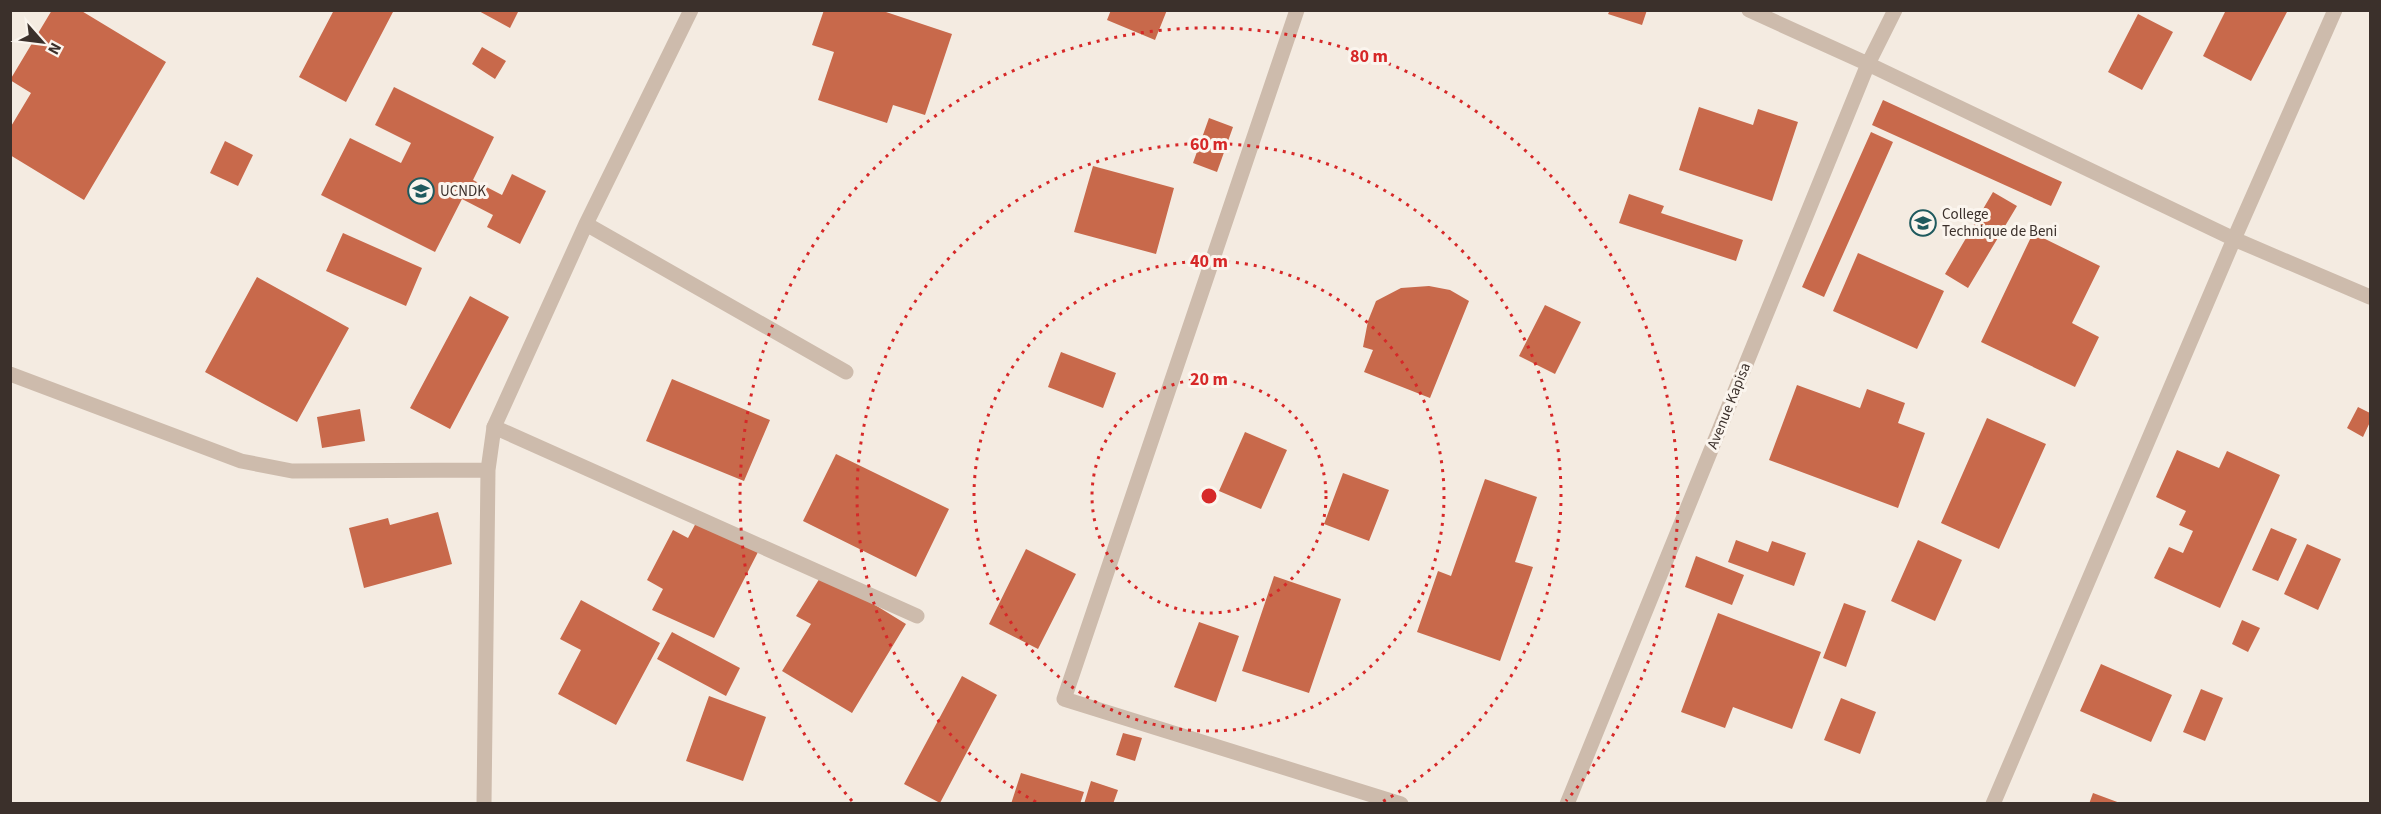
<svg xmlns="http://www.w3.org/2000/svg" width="2381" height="814" viewBox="0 0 2381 814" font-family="'Source Sans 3',sans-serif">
	<rect width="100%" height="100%" fill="#f4ebe1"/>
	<path fill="#c8694b" d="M 52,10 L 80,10 L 166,62 L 84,200 L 10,155 L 10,128 L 31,93 L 10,80 Z
		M 334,10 L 394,10 L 346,102 L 299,77 Z
		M 477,10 L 519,10 L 510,28 Z
		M 824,10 L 880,10 L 952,34 L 925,115 L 893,105 L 887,123 L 818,100 L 834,52 L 812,45 Z
		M 1111,10 L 1167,10 L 1155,40 L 1107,20 Z
		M 1610,10 L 1647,10 L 1642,25 L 1608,14 Z
		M 2226,10 L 2288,10 L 2251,81 L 2203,56 Z
		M 2138,14 L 2173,32 L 2142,90 L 2108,72 Z
		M 482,47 L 506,61 L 495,79 L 472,64 Z
		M 394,87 L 494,137 L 473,180 L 502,195 L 512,174 L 546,191 L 520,244 L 487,227 L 493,215 L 462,199 L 435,252 L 321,195 L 350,138 L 401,163 L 411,143 L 375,125 Z
		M 1883,100 L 2062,182 L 2051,206 L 1872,125 Z
		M 1699,107 L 1753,125 L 1758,109 L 1798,122 L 1772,201 L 1679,170 Z
		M 1209,118 L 1233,127 L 1217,172 L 1193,163 Z
		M 1871,132 L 1893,142 L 1824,297 L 1802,287 Z
		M 225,141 L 253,155 L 238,186 L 210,173 Z
		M 1093,166 L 1174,188 L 1156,254 L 1074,232 Z
		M 1993,192 L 2017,206 L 1968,288 L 1945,274 Z
		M 1629,194 L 1664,206 L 1661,213 L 1743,240 L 1736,261 L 1619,223 Z
		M 343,233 L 422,268 L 406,306 L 326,271 Z
		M 2033,233 L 2100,266 L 2072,323 L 2099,337 L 2075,387 L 1981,342 Z
		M 1858,253 L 1944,291 L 1917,349 L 1833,311 Z
		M 257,277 L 349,328 L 297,422 L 205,372 Z
		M 1429,286 L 1450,290 L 1469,301 L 1430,398 L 1364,372 L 1373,350 L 1363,347 L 1368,321 L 1376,301 L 1401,288 Z
		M 470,296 L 509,317 L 450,429 L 410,408 Z
		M 1545,305 L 1581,322 L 1555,374 L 1519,356 Z
		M 1061,352 L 1116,373 L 1103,408 L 1048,387 Z
		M 672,379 L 770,420 L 744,481 L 646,441 Z
		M 1797,385 L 1860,408 L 1867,389 L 1905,403 L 1898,423 L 1925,433 L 1898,508 L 1769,460 Z
		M 2358,407 L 2370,413 L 2370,422 L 2363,437 L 2347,428 Z
		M 360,409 L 365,441 L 322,448 L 317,417 Z
		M 1987,418 L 2046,444 L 1999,549 L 1941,523 Z
		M 1245,432 L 1287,450 L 1261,509 L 1219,491 Z
		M 2177,450 L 2219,468 L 2227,451 L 2280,475 L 2220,608 L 2154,578 L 2169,547 L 2183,553 L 2193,531 L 2179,525 L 2186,511 L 2156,497 Z
		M 836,454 L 949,509 L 916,577 L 803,521 Z
		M 1343,473 L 1389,490 L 1369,541 L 1324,524 Z
		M 1485,479 L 1537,497 L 1515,562 L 1533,567 L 1500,661 L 1417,632 L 1438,571 L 1451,576 Z
		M 438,512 L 452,564 L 364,588 L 349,528 L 388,518 L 390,525 Z
		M 697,521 L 758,552 L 714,638 L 652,610 L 663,589 L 647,580 L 673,530 L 688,538 Z
		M 2271,528 L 2297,539 L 2278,581 L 2252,570 Z
		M 1736,540 L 1768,552 L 1772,541 L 1806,553 L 1794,586 L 1728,562 Z
		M 1918,540 L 1962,560 L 1935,621 L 1891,601 Z
		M 2307,544 L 2341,559 L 2318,610 L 2284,594 Z
		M 1026,549 L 1076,574 L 1038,649 L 989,624 Z
		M 1696,556 L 1744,575 L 1732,605 L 1685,587 Z
		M 823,573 L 906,624 L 852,713 L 782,671 L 811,624 L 796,616 Z
		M 1274,576 L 1341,599 L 1309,693 L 1242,671 Z
		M 581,600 L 660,643 L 616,725 L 558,694 L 581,650 L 560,639 Z
		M 1844,603 L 1866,611 L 1846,667 L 1823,658 Z
		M 1718,613 L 1821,652 L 1792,729 L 1733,707 L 1725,728 L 1681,712 Z
		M 2242,620 L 2260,628 L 2248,652 L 2232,644 Z
		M 1199,622 L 1239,636 L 1216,702 L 1174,687 Z
		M 672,632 L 740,668 L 726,696 L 657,659 Z
		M 2101,664 L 2172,695 L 2151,742 L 2080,711 Z
		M 962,676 L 997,695 L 940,803 L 904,784 Z
		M 2201,689 L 2223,698 L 2205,741 L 2183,732 Z
		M 709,696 L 766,717 L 743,781 L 686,761 Z
		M 1841,698 L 1876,712 L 1860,754 L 1824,740 Z
		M 1123,733 L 1142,738 L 1135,761 L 1116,755 Z
		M 1021,773 L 1084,792 L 1080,804 L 1011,804 Z
		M 1091,781 L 1118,790 L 1113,804 L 1084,804 Z
		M 2093,793 L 2120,803 L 2120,804 L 2089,804 Z"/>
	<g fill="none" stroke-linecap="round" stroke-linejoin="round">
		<path stroke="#cdbbac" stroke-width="15" d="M 494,427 L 917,616"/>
		<path stroke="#cdbbac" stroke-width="15" d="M 1297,10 L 1064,699 L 1401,804
			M 1749,10 L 1868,64 L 2234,239 L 2370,297
			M 586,224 L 846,372
			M 10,374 L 241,461 L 292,471 L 488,470
			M 484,804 L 488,470 L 494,427 L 586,224 L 691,10
			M 1567,804 L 1868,64 L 1895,10
			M 1993,804 L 2234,239 L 2335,10"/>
	</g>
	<g fill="none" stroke="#d62828" stroke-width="3" stroke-dasharray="3 6">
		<circle cx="1209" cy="496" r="117"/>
		<circle cx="1209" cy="496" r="235"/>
		<path d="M1036 802A352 352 0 1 1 1382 802"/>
		<path d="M852 801A469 469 0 1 1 1566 801"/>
	</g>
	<defs>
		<g id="university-ring" transform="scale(1.35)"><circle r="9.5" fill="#fbf5ee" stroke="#1f5a5e" stroke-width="1.5"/><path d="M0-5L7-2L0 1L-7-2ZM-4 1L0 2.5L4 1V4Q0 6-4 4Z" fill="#1f5a5e"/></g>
		<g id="school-ring" transform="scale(1.35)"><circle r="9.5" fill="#fbf5ee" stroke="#1f5a5e" stroke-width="1.5"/><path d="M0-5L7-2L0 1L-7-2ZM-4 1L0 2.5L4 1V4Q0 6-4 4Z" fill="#1f5a5e"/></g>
	</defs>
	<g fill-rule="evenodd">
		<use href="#university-ring" x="421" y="191"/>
		<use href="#school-ring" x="1923" y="223"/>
	</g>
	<g text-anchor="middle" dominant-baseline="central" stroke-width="6" stroke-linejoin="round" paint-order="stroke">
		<g font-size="15" fill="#3b302b" stroke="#fbf5ee" text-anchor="start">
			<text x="440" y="191">UCNDK</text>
			<text x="1942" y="214">College<tspan x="1942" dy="17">Technique de Beni</tspan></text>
		</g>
		<g font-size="15" fill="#3b302b" stroke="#fbf5ee">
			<text transform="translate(1729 406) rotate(-68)">Avenue Kapisa</text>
		</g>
	</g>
	<circle cx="1209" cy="496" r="9" fill="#d62828" stroke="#fbf5ee" stroke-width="3"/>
	<g font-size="18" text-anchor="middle" font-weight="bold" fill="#d62828" stroke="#fbf5ee" stroke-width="6" stroke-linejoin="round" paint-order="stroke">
		<text x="1369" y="62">80 m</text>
		<text x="1209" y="150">60 m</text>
		<text x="1209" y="267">40 m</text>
		<text x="1209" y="385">20 m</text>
	</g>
	<rect width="2381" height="814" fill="none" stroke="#3b302b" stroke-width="24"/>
	<g transform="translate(42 42) rotate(118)" stroke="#fbf5ee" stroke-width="4.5" paint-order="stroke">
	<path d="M0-4.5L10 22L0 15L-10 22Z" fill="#3b302b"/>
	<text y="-9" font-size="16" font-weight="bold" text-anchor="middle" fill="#3b302b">N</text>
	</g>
</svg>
